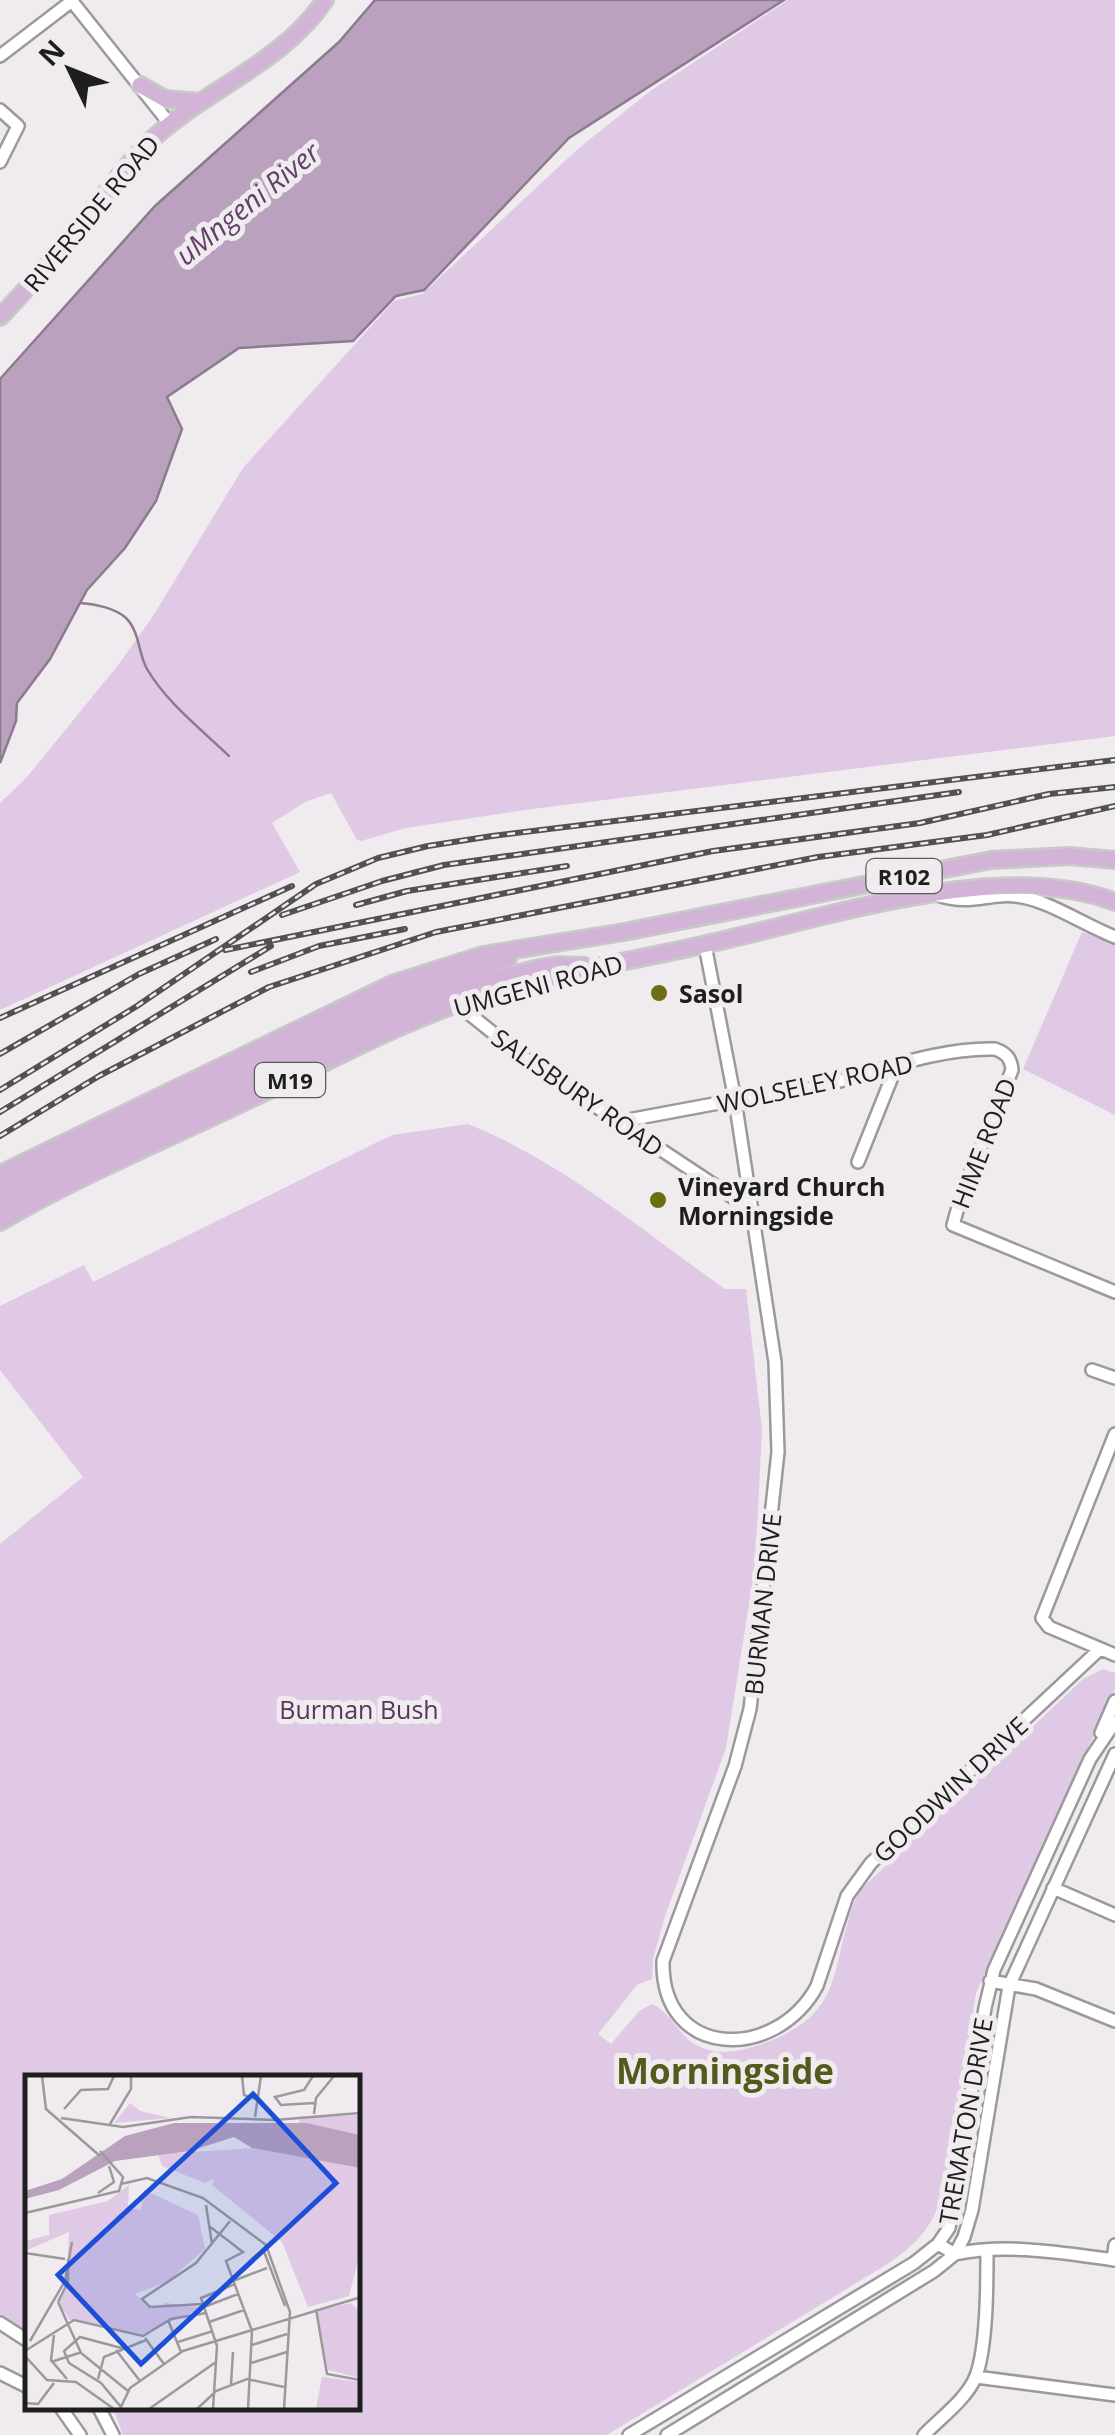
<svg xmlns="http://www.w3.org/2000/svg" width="1115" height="2435" viewBox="0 0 1115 2435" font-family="'Open Sans',sans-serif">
	<rect width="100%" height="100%" fill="#efebef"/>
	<path fill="#dfc9e4" d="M 788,0 L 1115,0 L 1115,736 L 532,809 L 406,828 L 361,841 L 357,840 L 331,793 L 305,802 L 272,823 L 300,872 L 0,1010 L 0,803 L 27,777 L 119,664 L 153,616 L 243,468 L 394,301 L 422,294 L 579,148 L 649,92 Z
		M 1082,932 L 1115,944 L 1115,1115 L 1023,1069 Z
		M 468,1124 C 561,1161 643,1231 725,1289 L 746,1289 L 762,1430 L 755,1567 L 726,1748 L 665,1916 L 653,1959 L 652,1979 L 637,1985 L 598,2034 L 611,2044 L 639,2011 L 652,2004 C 672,2013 679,2037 698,2046 C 718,2056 740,2051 759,2045 C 850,2014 827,1968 858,1892 L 1083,1679 L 1103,1669 L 1115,1673 L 1115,1689 L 976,1993 L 944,2194 C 929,2230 920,2241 889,2263 L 607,2435 L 123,2435 L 113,2408 L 358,2408 L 358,2078 L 28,2078 L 27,2336 L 0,2316 L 0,1544 L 83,1477 L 0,1370 L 0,1306 L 84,1265 L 93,1282 L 392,1135 Z"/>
	<path fill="#baa2bf" stroke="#8c7a8f" stroke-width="2.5" d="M 375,0 L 784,0 L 569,138 L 424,290 L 396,296 L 353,341 L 239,348 L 167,397 L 182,429 L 156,501 L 125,548 L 87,590 L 50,659 L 17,703 L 16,721 L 0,763 L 0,379 L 155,206 L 339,42 Z"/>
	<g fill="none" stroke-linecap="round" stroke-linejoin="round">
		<path stroke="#8c7a8f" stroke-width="2.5" d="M 81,603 C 95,604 115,608 126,618 C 140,632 138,653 147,669 C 167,703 201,729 229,756"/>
		<g stroke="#9c999d" stroke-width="16">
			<path id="minor" d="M 71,0 L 169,123
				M 0,56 L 72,1
				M 0,110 L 18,126 L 0,162
				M 937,895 C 974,907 990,891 1022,897 C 1048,901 1087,926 1115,937
				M 705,945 L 735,1100 L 775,1362 L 778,1452 L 750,1709 L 735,1766 L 663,1961 C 661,2060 776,2062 817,1986 L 847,1896 L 871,1863 L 1100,1649
				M 457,1004 L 533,1065 L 752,1210
				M 614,1120 L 628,1120 L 735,1100 C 753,1102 771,1097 789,1093 C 856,1082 926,1047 995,1049 C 1006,1053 1011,1058 1012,1070 L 962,1193 L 953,1225 L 1115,1292
				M 858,1162 L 896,1067
				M 1092,1370 L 1115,1378
				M 1115,1434 L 1042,1618 L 1049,1627 L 1115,1655
				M 1101,1733 L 1115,1701
				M 1053,1888 L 1115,1915
				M 990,1981 L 1036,1989 L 1115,2021
				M 938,2244 L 955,2254 C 1008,2243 1062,2253 1115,2260
				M 1113,2260 L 1115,2245
				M 0,2323 L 28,2341
				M 0,2373 L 28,2387
				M 976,2377 L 1115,2395
				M 61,2408 L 80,2435
				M 99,2408 L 113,2435
				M 629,2435 L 914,2263 L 938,2244 L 949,2228 L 985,2008 L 994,1970 L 1090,1759 L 1115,1722
				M 667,2435 L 934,2271 L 955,2254 L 964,2237 L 972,2210 L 1009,1986 L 1115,1754
				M 924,2435 C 940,2418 967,2399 976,2376 C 987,2346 987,2284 987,2251"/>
		</g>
		<g stroke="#c9c9c9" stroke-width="20">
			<path id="major" d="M 140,85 L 165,99 L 200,102
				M 0,317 C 36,280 67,241 99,201 C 115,182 130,160 148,143 C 203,90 282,64 325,0
				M 0,1174 L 392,984 L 483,955 L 624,932 L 991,860 L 1069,856 L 1115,860
				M 0,1191 L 420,987 L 508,959
				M 0,1206 L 383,1019 L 454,990 L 540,968 L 557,965 L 584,966
				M 0,1222 C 78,1176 163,1141 244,1102 C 314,1069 384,1030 457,1004 C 537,975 624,963 707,944 C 822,919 1003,857 1115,902"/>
		</g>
		<use href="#minor" stroke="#fff" stroke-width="11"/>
		<use href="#major" stroke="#d1b4d6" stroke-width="15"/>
		<g stroke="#525152" stroke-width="6">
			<path id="rail" d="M 356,905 L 407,891 L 567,866
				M 282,915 L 382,881 L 444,865 L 959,792
				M 225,950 L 713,851 L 920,823 L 1049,794 L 1115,787
				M 251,972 L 319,946 L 405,929
				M 0,1018 L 292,886
				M 0,1054 L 139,974 L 216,939
				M 0,1090 L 137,1006 L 316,884 L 378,858 L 428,846 L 492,836 L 1115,760
				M 0,1112 L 271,946
				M 0,1136 L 99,1076 L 269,987 L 436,932 L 818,857 L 987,835 L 1115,806"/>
		</g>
		<use href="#rail" stroke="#efebef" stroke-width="2.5" stroke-dasharray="8" stroke-linecap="butt"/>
	</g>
	<g fill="#6d6e12" stroke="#efebef" stroke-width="4">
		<circle cx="659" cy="993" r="10"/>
		<circle cx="658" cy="1200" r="10"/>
	</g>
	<g text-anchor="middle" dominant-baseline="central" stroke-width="10" stroke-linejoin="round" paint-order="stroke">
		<g fill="#efebef" stroke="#5d5c5d" stroke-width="2.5">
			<rect x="866.5" y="859" width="75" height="34" rx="8"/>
			<rect x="255" y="1063" width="70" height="34" rx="8"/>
		</g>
		<g font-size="22" font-weight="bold" fill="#1f1e1f">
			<text x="904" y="876">R102</text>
			<text x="290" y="1080">M19</text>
		</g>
		<g font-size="25" fill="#1f1e1f" stroke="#efebef">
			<text transform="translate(91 213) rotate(-50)">RIVERSIDE ROAD</text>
			<text transform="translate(538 985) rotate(-15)">UMGENI ROAD</text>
			<text transform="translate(815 1083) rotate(-12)">WOLSELEY ROAD</text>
			<text transform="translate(578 1092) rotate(35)">SALISBURY ROAD</text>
			<text transform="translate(983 1143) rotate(-69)">HIME ROAD</text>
			<text transform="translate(762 1604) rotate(-84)">BURMAN DRIVE</text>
			<text transform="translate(950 1789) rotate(-43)">GOODWIN DRIVE</text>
			<text transform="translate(965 2121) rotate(-80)">TREMATON DRIVE</text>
		</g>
		<g font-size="25" font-weight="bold" fill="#1f1e1f" stroke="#efebef" text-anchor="start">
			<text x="679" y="993">Sasol</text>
			<text x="678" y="1186">Vineyard Church<tspan x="678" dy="29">Morningside</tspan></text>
		</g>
		<g font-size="25" fill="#57355e" stroke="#efebef">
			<text x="359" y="1709">Burman Bush</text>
		</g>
		<g font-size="28" font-style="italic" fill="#634069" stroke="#efebef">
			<text transform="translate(247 203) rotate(-39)">uMngeni River</text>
		</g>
		<g font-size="35" font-weight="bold" fill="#57581e" stroke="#efebef">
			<text x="725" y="2070">Morningside</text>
		</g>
	</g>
	<g transform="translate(25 2075)">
		<rect width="335" height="335" fill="#efebef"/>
		<path d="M 105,28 L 115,36 L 145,43 L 89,48 ZM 335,40 L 335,60 L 274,48 L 274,43 ZM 233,73 L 335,93 L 335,178 L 324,221 L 283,232 L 257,167 L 187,110 L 189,104 L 180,108 L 137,91 L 133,79 ZM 104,110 L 103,133 L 116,135 L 119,115 L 173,140 L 180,174 L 142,207 L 110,219 L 126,234 L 141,228 L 177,233 L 117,259 L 45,245 L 33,227 L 41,212 L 44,157 L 0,176 L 0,166 L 24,160 L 24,140 L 83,126 ZM 326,228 L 335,237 L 335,303 L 303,295 L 292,236 ZM 297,302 L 335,307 L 335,334 L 291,334 Z" fill="#dfc9e4"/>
		<path d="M 149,48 L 281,48 L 335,60 L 335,93 L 227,73 L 209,62 L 165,76 L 90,86 L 34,115 L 0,124 L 0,116 L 37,104 L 100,61 Z" fill="#baa2bf"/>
		<path fill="none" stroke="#9c999c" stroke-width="2.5" d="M 17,1 L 21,34 L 75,81M 217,1 L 219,20 L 233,25M 288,1 L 279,15 L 250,22 L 256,30 L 289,28M 39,34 L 56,15 L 83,14 L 89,1M 289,39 L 291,23 L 309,1M 230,42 L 236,1M 36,43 L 98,52 L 166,42 L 250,45 L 335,38M 85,49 L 106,14 L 106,1M 96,109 L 122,103 L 178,123 L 241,170 L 265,237 L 259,334M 73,118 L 89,107 L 84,91M 181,130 L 187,169M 0,138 L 94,116 L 98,102 L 75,76M 184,151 L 218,177 L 201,186 L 227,256 L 223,334M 238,174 L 260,231M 0,178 L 40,184M 335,185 L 335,232M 208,206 L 242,193M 33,227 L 56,278 L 103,316M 33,227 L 43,207 L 43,184M 178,229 L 125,232 L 117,224 L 171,188 L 205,146M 179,232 L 213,219M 291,234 L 302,299 L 335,305M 143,245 L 156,277M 184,247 L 219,235M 29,260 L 26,285 L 42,304M 120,263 L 139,289M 5,266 L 40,206 L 47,167M 153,267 L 188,256M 227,270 L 262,259M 91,275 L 115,306M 0,276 L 49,245 L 118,261 L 146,244 L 181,238M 0,281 L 22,305 L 51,307 L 89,334M 26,287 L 57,277M 226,288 L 262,277M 73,304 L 79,282 L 121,265M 206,309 L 208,277M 0,328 L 13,329 L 29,308M 96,332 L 76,308 L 44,288 L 39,276 L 55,262 L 100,274M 95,334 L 105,313 L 158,276 L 333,223M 124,334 L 191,287M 172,334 L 191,316 L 222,304 L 259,312M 188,334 L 192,271 L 176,223 L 210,209"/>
		<path fill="#1d4ed8" fill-opacity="0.15" stroke="#1d4ed8" stroke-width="5" d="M 228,19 L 311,108 L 116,289 L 33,200 Z"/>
		<rect width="335" height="335" fill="none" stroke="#1f1e1f" stroke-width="5"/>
	</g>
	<g transform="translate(70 70) rotate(313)" stroke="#efebef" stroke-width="8" paint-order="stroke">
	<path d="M0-8L18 38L0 25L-18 38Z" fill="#1f1e1f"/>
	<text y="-15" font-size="28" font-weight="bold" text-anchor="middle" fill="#1f1e1f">N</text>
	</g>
</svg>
